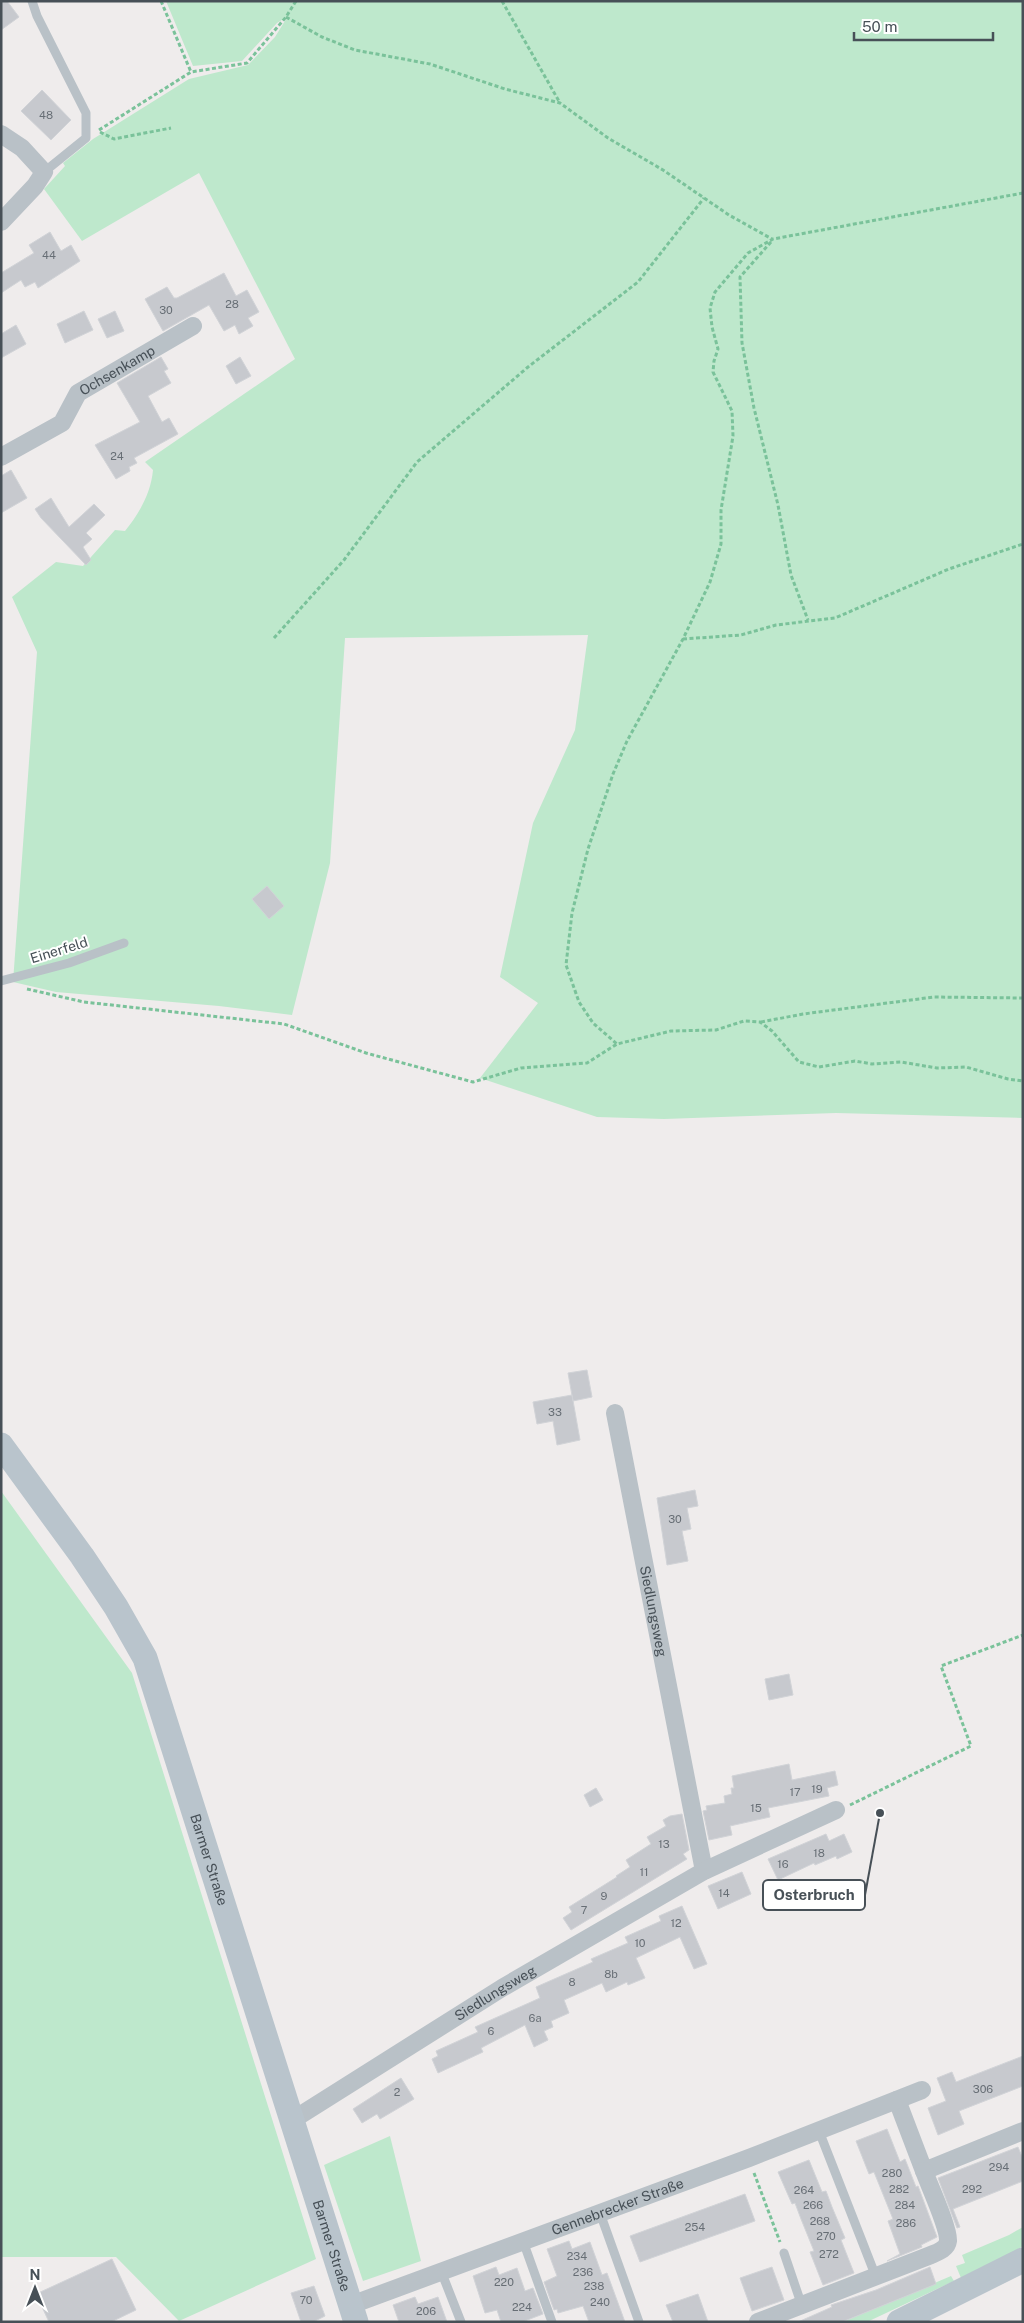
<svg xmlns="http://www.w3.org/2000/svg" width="1024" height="2323" viewBox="0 0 1024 2323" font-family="'Public Sans',sans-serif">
	<rect width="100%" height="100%" fill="#efecec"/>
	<path fill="#bee8cc" d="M 166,1 L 1023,1 L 1023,1118 L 836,1113 L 664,1119 L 597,1117 L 480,1078 L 538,1003 L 500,977 L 533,823 L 575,730 L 588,635 L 345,638 L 330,863 L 292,1015 L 219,1006 L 56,992 L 13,982 L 37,652 L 12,597 L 56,562 L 83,566 L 115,530 L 125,531 C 139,514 151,493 153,470 L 145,462 L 295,359 L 199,173 L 82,241 L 44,189 L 65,166 L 63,163 L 93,139 L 189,79 L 248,65 L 275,37 L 288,16 L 277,23 L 242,61 L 193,66 Z
		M 1,1491 L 132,1673 L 316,2259 L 179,2321 L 116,2257 L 1,2257 Z
		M 390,2136 L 421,2261 L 363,2281 L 324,2165 Z
		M 1023,2227 L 1023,2246 L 1007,2256 L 961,2278 L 956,2266 L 965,2263 L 962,2255 L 1009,2235 Z
		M 951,2276 L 954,2281 L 867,2322 L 843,2322 Z"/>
	<path fill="#c7c9ce" stroke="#d1d3d7" d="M 1,1 L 7,1 L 19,17 L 1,30 Z
		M 42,90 L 71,120 L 51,140 L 21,111 Z
		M 50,232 L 61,251 L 71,245 L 80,261 L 38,288 L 35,282 L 25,287 L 21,280 L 1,293 L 1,273 L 34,253 L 29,245 Z
		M 224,273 L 236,296 L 247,290 L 259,312 L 248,318 L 253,326 L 239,334 L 235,325 L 224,331 L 209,305 L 163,331 L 145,299 L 167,287 L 174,298 L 177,298 Z
		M 84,311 L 93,330 L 65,343 L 57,324 Z
		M 115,311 L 124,331 L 107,338 L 98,319 Z
		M 16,325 L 26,344 L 1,358 L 1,334 Z
		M 161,357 L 168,369 L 164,371 L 171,383 L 148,396 L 162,422 L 169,418 L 178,434 L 134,458 L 137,463 L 129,467 L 130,471 L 116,479 L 95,445 L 140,422 L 117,383 Z
		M 240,357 L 251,376 L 236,384 L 226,366 Z
		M 11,470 L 27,498 L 1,513 L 1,476 Z
		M 51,498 L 69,527 L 94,504 L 105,515 L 86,533 L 92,539 L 83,547 L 91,560 L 86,565 L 41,518 L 35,509 Z
		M 267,886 L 284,906 L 269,919 L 252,899 Z
		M 587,1370 L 592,1397 L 573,1401 L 568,1373 Z
		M 572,1395 L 580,1440 L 557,1445 L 553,1421 L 537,1424 L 533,1402 Z
		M 695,1490 L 698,1506 L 687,1508 L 691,1529 L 682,1531 L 688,1561 L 667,1565 L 657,1498 Z
		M 789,1674 L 793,1695 L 769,1700 L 765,1679 Z
		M 789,1764 L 792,1780 L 835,1771 L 838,1785 L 827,1788 L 829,1796 L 768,1808 L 770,1817 L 730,1826 L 732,1835 L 709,1840 L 703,1811 L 707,1810 L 706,1806 L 725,1803 L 724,1796 L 732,1794 L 731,1788 L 734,1788 L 732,1776 Z
		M 596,1788 L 603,1800 L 590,1807 L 584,1795 Z
		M 682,1814 L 689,1850 L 683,1854 L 687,1859 L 571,1930 L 563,1918 L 572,1912 L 569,1907 L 617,1877 L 616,1876 L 630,1867 L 626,1860 L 651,1844 L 647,1837 L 666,1826 L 663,1820 L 670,1816 Z
		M 826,1834 L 829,1841 L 844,1834 L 852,1852 L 837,1859 L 836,1856 L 815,1865 L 814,1863 L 778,1880 L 768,1859 Z
		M 742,1872 L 751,1894 L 718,1909 L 708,1886 Z
		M 682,1906 L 707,1964 L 694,1969 L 680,1937 L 636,1958 L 645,1978 L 628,1985 L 627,1982 L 606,1992 L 602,1983 L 564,2000 L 569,2013 L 551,2021 L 553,2027 L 544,2031 L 548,2040 L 534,2047 L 525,2025 L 481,2048 L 483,2052 L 438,2073 L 432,2059 L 438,2056 L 436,2051 L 478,2032 L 475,2027 L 540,1998 L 536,1987 L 593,1962 L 591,1959 L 628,1943 L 625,1937 L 661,1921 L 659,1916 Z
		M 1023,2056 L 1023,2086 L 959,2111 L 964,2124 L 938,2135 L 928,2108 L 946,2101 L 937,2078 L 952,2072 L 956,2082 Z
		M 401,2078 L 414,2099 L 380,2119 L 377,2114 L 362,2123 L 353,2109 Z
		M 887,2129 L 900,2162 L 905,2159 L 916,2187 L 918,2186 L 937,2237 L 921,2245 L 922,2247 L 887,2261 L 900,2254 L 888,2221 L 893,2219 L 874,2172 L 869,2174 L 856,2141 Z
		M 1018,2147 L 1023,2159 L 1023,2181 L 953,2209 L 960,2227 L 957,2228 L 938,2178 Z
		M 809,2160 L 822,2192 L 826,2191 L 832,2207 L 845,2238 L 841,2240 L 854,2273 L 823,2285 L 810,2252 L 814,2251 L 801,2219 L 795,2203 L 792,2204 L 778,2172 Z
		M 745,2194 L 755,2221 L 640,2262 L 630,2236 Z
		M 569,2241 L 572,2249 L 590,2242 L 602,2275 L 607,2273 L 625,2322 L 589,2322 L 583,2306 L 558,2313 L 557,2309 L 554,2310 L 544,2282 L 557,2276 L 547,2249 Z
		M 112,2259 L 136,2310 L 111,2322 L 49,2322 L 36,2294 Z
		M 496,2267 L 499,2275 L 517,2268 L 525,2291 L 533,2288 L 543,2314 L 522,2322 L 501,2322 L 497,2310 L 485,2313 L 473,2276 Z
		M 772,2267 L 784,2300 L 752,2311 L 740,2278 Z
		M 930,2267 L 936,2284 L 842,2322 L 798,2322 L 832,2307 L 831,2305 L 876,2290 Z
		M 314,2286 L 325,2316 L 313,2322 L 301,2322 L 291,2293 Z
		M 698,2294 L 708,2322 L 673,2322 L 666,2305 Z
		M 415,2297 L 418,2304 L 438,2297 L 447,2322 L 399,2322 L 393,2305 Z"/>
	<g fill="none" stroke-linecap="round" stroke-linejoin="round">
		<path stroke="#7ac29a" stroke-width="3" stroke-dasharray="4 2.5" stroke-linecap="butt" d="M 161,1 L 191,72
			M 502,1 L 560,103
			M 286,17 L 322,37 L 355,50 L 430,64 L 505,89 L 560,103 L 608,138 L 663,170 L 729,215 L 772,239
			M 99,130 L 191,72 L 247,63 L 286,17 L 296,1
			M 100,132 L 114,139 L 171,128
			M 1023,193 L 773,239 L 748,253 L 715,292 L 710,308 L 712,327 L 718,349 L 714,361 L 713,372 L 732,411 L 733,436 L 721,510 L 721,544 L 710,582 L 683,639 L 627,741 L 613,774 L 588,849 L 572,913 L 566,965 L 579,1002 L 593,1023 L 617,1044 L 671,1031 L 716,1030 L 744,1021 L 760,1022 L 772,1031 L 799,1062 L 819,1067 L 855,1061 L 872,1064 L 901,1062 L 937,1068 L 966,1067 L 1008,1079 L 1023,1081
			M 771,242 L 740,277 L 742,343 L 754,408 L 778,505 L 791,575 L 808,620
			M 274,638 L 344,560 L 417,462 L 528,367 L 638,282 L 704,198
			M 683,639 L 741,635 L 776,625 L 835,618 L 949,569 L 1023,544
			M 27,989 L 84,1002 L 284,1024 L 366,1053 L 473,1082 L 521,1068 L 587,1063 L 617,1044
			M 761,1022 L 803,1014 L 934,997 L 1023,998
			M 850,1805 L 971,1746 L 941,1666 L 1023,1635
			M 754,2173 L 780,2242"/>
		<path stroke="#b9c1c7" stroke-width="9" d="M 32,1 L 37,16 L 86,113 L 86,138 L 44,172
			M 1,981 L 69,963 L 124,943
			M 819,2131 L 876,2277
			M 600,2213 L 639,2322
			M 523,2241 L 552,2322
			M 784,2253 L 802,2306
			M 441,2271 L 461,2322"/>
		<g stroke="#b9c1c7" stroke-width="18">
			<path d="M 1,134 L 22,148 L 44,172 L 35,186 L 1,222"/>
			<path id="s1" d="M 1,457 L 62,423 L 78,393 L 193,326"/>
			<path id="s2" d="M 615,1413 L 704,1871"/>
			<path d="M 897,2100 L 924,2171 L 1023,2131"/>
			<path id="s3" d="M 291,2121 L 502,1988 L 704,1871 L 836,1810"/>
			<path id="s4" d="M 351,2305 L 749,2158 L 922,2090"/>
			<path d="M 758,2322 L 931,2255 C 938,2252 947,2249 948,2241 C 949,2228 929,2185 924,2171"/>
		</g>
		<g stroke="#b9c4cc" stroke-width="25">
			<path id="s5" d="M 1,1445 L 82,1556 L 116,1607 L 145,1658 L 356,2322"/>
			<path d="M 899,2322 L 1023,2260"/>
		</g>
	</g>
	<g text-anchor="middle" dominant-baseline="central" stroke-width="4" stroke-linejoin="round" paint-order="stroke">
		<g font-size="11" fill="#676e75">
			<text x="46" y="115">48</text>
			<text x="49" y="255">44</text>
			<text x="232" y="304">28</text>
			<text x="166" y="310">30</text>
			<text x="117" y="456">24</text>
			<text x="555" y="1412">33</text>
			<text x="675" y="1519">30</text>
			<text x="817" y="1789">19</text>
			<text x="795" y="1792">17</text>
			<text x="756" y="1808">15</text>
			<text x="664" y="1844">13</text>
			<text x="819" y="1853">18</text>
			<text x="783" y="1864">16</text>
			<text x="644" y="1872">11</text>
			<text x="724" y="1893">14</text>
			<text x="604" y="1896">9</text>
			<text x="584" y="1910">7</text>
			<text x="676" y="1923">12</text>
			<text x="640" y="1943">10</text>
			<text x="611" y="1974">8b</text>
			<text x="572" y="1982">8</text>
			<text x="535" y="2018">6a</text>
			<text x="491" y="2031">6</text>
			<text x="983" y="2089">306</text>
			<text x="397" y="2092">2</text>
			<text x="999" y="2167">294</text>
			<text x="892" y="2173">280</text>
			<text x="899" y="2189">282</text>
			<text x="972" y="2189">292</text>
			<text x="804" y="2190">264</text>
			<text x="813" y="2205">266</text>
			<text x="905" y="2205">284</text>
			<text x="820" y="2221">268</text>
			<text x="906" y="2223">286</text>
			<text x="695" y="2227">254</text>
			<text x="826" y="2236">270</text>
			<text x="829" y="2254">272</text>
			<text x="577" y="2256">234</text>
			<text x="583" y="2272">236</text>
			<text x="504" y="2282">220</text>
			<text x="594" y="2286">238</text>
			<text x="306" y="2300">70</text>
			<text x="600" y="2302">240</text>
			<text x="522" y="2307">224</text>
			<text x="426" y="2311">206</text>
		</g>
		<g font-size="14" fill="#475057" stroke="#fff">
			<text stroke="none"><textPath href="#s1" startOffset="149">Ochsenkamp</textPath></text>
			<text transform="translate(59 950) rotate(-17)">Einerfeld</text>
			<text stroke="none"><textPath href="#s2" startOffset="202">Siedlungsweg</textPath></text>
			<text stroke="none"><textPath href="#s5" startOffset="469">Barmer Straße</textPath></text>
			<text stroke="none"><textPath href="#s3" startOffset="241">Siedlungsweg</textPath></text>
			<text stroke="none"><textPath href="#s4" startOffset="284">Gennebrecker Straße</textPath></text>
			<text stroke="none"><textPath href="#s5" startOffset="874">Barmer Straße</textPath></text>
		</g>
	</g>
	<path fill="none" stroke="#475057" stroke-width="2" d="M880 1813L865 1895"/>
	<circle fill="#475057" stroke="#fff" stroke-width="2" cx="880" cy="1813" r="5"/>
	<rect fill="#fff" stroke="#475057" stroke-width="2" x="763" y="1880" width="102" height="30" rx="5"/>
	<g font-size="15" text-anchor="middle" font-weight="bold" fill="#475057">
		<text x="814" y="1900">Osterbruch</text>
	</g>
	<rect width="1024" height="2323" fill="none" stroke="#475057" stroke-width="5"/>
	<g transform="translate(35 2288)" stroke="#ffffff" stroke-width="4" paint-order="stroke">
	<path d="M0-4L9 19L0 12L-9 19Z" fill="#475057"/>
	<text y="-8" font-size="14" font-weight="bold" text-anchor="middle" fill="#475057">N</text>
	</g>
	<path d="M854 32v8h139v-8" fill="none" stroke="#475057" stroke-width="2.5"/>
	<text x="862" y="32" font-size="15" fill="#475057" stroke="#ffffff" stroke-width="4" paint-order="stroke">50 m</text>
</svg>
